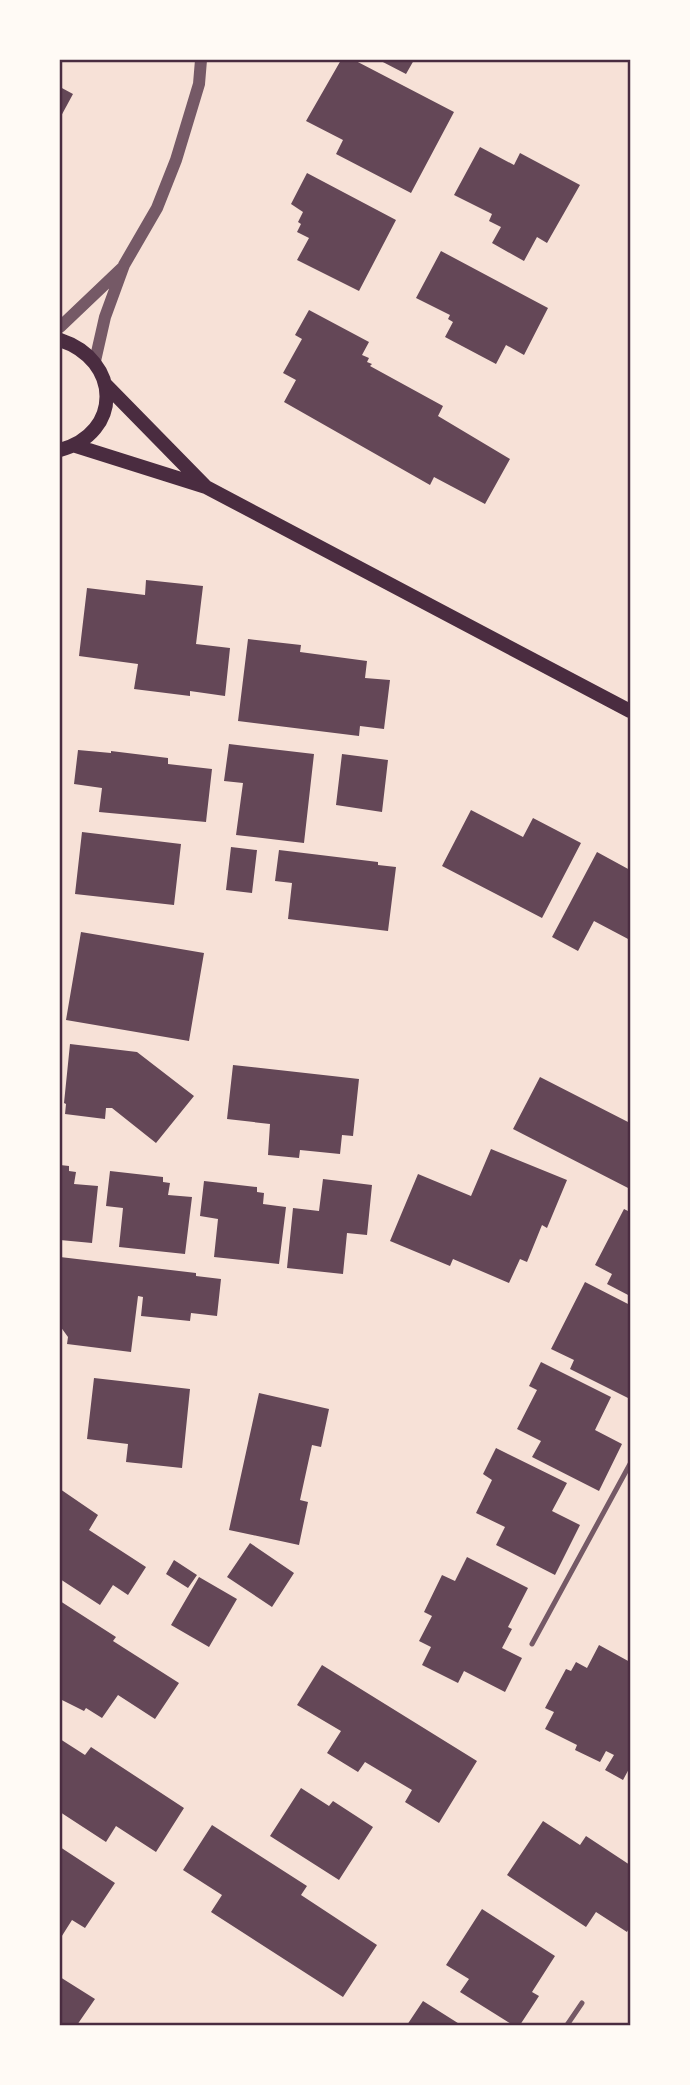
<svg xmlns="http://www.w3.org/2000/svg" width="690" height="2085" viewBox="0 0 690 2085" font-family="Quicksand,sans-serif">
	<rect width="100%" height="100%" fill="#f7e1d7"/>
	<path fill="#644757" d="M 341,60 L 354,60 L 454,112 L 411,193 L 336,154 L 343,140 L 306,121 Z
		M 379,60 L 414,60 L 406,74 Z
		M 60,87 L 73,94 L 60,118 Z
		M 480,147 L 514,165 L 520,153 L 580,185 L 547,243 L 537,237 L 524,261 L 492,243 L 501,227 L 489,221 L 492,214 L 454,195 Z
		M 307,173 L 396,220 L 359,291 L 297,260 L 309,238 L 297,232 L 301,224 L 298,222 L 303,212 L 291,204 Z
		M 441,251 L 548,308 L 524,355 L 506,345 L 496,364 L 445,337 L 453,322 L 448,319 L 450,315 L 416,298 Z
		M 309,310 L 369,342 L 362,355 L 369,358 L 367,362 L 372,364 L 370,366 L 443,406 L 438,416 L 510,459 L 485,504 L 434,477 L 430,485 L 284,402 L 296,380 L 283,373 L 302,339 L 295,335 Z
		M 146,580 L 203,586 L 196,644 L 230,648 L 225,696 L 190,691 L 190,696 L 134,689 L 138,664 L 79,656 L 87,588 L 145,595 Z
		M 248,639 L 301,645 L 300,652 L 367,661 L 365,678 L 390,680 L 384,729 L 360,726 L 359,736 L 238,721 Z
		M 229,744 L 314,754 L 304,843 L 236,835 L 243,783 L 224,781 Z
		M 78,750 L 111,753 L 111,751 L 168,758 L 168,764 L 212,769 L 206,822 L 99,812 L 102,788 L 74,784 Z
		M 342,754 L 388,760 L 382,812 L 336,805 Z
		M 471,810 L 523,837 L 533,818 L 581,843 L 542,918 L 442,866 Z
		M 82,832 L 181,844 L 174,905 L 75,894 Z
		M 231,847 L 257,850 L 252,893 L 226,890 Z
		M 279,850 L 378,862 L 378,865 L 396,867 L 388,931 L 288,919 L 292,883 L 275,881 Z
		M 597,852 L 630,870 L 630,940 L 594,921 L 578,951 L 552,937 Z
		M 81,932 L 204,953 L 189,1041 L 66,1020 Z
		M 70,1044 L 137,1052 L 194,1096 L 156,1143 L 112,1108 L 106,1108 L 105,1119 L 65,1114 L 66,1104 L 64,1103 Z
		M 233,1065 L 359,1079 L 353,1136 L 342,1135 L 340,1154 L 300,1150 L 299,1158 L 268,1155 L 270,1124 L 227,1119 Z
		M 540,1077 L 630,1123 L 630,1189 L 513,1129 Z
		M 491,1149 L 567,1180 L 547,1228 L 542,1225 L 527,1262 L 520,1259 L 509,1283 L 453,1259 L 450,1266 L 390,1241 L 418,1174 L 471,1196 Z
		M 60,1165 L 69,1166 L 69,1171 L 76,1172 L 74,1184 L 98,1186 L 92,1243 L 60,1240 Z
		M 110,1171 L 163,1177 L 163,1182 L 170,1183 L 168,1195 L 192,1197 L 185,1254 L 119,1247 L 123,1208 L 106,1206 Z
		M 323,1179 L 372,1185 L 367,1235 L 347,1233 L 343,1274 L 287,1268 L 293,1208 L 319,1211 Z
		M 204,1181 L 257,1187 L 257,1192 L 264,1193 L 263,1204 L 286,1207 L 279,1264 L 214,1257 L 218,1219 L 200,1216 Z
		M 624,1209 L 630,1212 L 630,1296 L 607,1284 L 612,1274 L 595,1265 Z
		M 60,1257 L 196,1273 L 196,1276 L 221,1279 L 217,1316 L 191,1313 L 190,1321 L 141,1316 L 143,1297 L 138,1296 L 131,1352 L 67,1344 L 68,1337 L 60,1326 Z
		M 585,1282 L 630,1305 L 630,1399 L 570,1369 L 574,1360 L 551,1349 Z
		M 541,1362 L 611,1397 L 595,1430 L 622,1444 L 599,1491 L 532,1457 L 541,1441 L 517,1429 L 537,1390 L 529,1386 Z
		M 94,1378 L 190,1389 L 182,1468 L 126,1462 L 128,1444 L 87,1439 Z
		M 259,1393 L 329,1409 L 321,1447 L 312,1445 L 300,1500 L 308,1502 L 299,1545 L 229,1530 Z
		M 496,1448 L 567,1483 L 552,1511 L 580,1525 L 555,1575 L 496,1545 L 505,1527 L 476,1513 L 492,1480 L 483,1474 Z
		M 60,1489 L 98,1515 L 89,1530 L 146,1567 L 128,1595 L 113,1585 L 100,1605 L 60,1579 Z
		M 250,1543 L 294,1573 L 272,1607 L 227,1577 Z
		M 467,1557 L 528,1588 L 508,1627 L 512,1629 L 502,1648 L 522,1658 L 505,1692 L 464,1671 L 458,1683 L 422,1665 L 431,1647 L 419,1641 L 432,1616 L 424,1612 L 442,1575 L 455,1581 Z
		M 174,1560 L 197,1575 L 188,1588 L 166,1574 Z
		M 199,1577 L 237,1599 L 209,1647 L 171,1625 Z
		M 60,1601 L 116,1637 L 113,1641 L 179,1683 L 155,1719 L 118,1695 L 102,1718 L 86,1708 L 84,1711 L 60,1699 Z
		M 599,1645 L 630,1662 L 630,1767 L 623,1780 L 605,1770 L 614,1755 L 606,1751 L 600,1762 L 575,1750 L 577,1745 L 545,1729 L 554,1712 L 545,1708 L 566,1669 L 571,1671 L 576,1662 L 587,1668 Z
		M 322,1665 L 477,1761 L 439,1823 L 405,1802 L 412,1790 L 365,1762 L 358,1772 L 327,1753 L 341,1731 L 297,1705 Z
		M 60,1739 L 85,1755 L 91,1747 L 184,1808 L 156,1852 L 116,1826 L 106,1842 L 60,1812 Z
		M 301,1788 L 329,1806 L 333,1801 L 373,1827 L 339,1880 L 270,1836 Z
		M 543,1821 L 580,1845 L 586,1836 L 630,1865 L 630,1926 L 627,1932 L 596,1912 L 586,1927 L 507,1875 Z
		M 212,1825 L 307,1886 L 301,1895 L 377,1945 L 343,1997 L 211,1912 L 222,1895 L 183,1870 Z
		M 60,1847 L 115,1883 L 85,1928 L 72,1920 L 60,1939 Z
		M 482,1909 L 555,1956 L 532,1992 L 539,1996 L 520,2025 L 513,2025 L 460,1992 L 469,1979 L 446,1965 Z
		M 60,1977 L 95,1999 L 77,2025 L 60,2025 Z
		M 423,2001 L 461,2025 L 407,2025 Z"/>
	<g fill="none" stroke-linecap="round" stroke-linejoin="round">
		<path stroke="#755966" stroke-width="5" d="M 532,1644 L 630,1464
			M 567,2025 L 582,2003"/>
		<path stroke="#755966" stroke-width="12" d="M 60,327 L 122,268
			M 95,361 L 105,317 L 124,265 L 157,208 L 176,160 L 199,84 L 201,60"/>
		<path stroke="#4a2c40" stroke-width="14" d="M 60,340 C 121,360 123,433 60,450
			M 106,385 L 205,486
			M 76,446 L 206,487 L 630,711"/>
	</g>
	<rect width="690" height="2085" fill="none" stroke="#fffaf5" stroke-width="122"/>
	<rect x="61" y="61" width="568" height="1963" fill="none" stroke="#4a2c40" stroke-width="2.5"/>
</svg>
